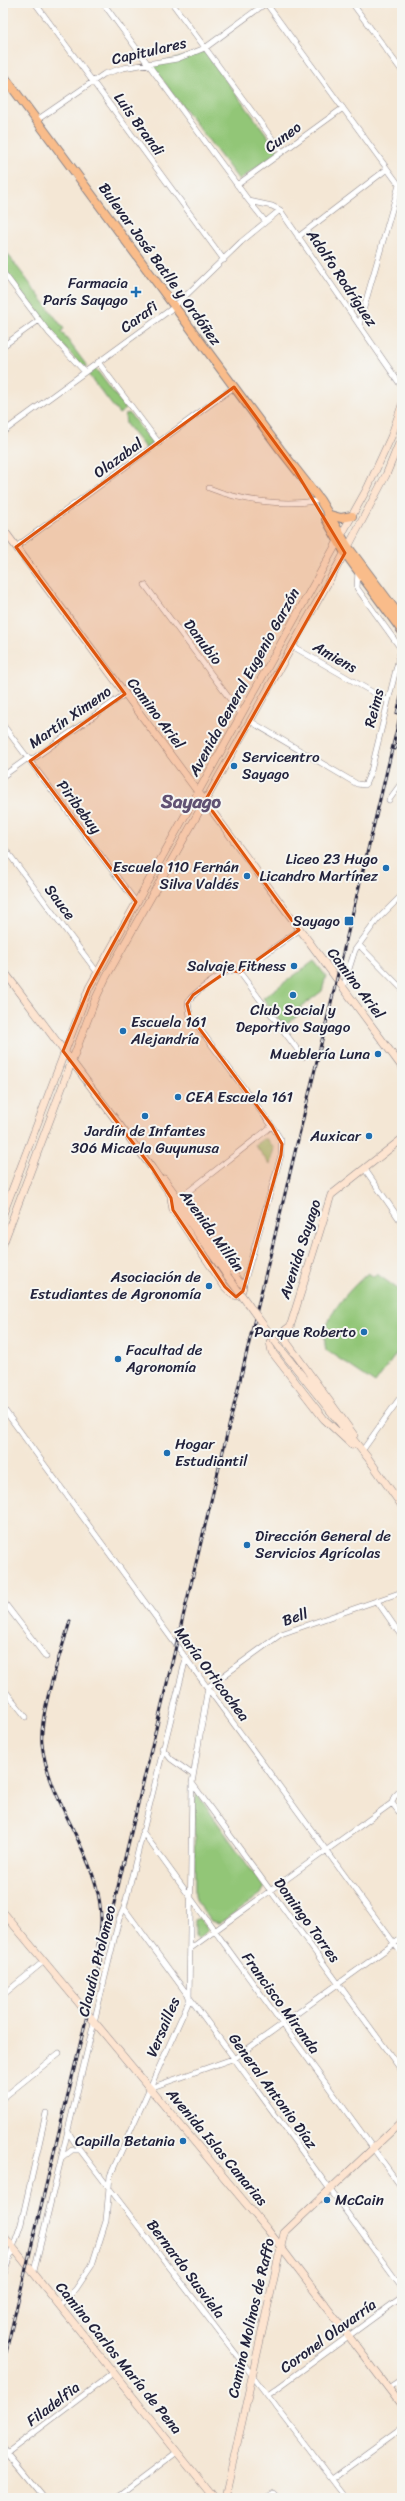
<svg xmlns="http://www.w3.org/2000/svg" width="405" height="2501" viewBox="0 0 405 2501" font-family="Sriracha,sans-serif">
	<rect width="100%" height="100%" fill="#f6f6f2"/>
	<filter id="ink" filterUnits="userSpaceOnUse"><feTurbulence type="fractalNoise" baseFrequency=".025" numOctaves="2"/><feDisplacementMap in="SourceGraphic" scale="8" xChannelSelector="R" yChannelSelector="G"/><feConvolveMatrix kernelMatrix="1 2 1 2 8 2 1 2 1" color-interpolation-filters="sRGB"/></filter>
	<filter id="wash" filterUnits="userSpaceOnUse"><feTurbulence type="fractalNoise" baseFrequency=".012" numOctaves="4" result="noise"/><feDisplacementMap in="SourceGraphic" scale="16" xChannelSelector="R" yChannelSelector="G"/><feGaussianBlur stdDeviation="0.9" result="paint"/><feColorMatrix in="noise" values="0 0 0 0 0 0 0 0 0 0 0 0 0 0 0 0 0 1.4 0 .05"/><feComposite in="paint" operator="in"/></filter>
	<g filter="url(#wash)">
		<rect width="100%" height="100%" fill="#f4e7d5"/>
		<path fill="#92c677" stroke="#5a7459" d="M 204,51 L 279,151 L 239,180 L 154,69 L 154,65 Z
			M 3,248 L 64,329 L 61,331 L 87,366 L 84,368 L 53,335 L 3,269 Z
			M 95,368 L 126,409 L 119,414 L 87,373 Z
			M 129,413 L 151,441 L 152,444 L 146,449 L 126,424 L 125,415 Z
			M 314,961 L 326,976 L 322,991 L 301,1007 L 304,1011 L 284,1026 L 263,998 Z
			M 263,1139 L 267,1139 L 274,1148 L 270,1165 L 255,1145 Z
			M 368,1273 L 374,1277 L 377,1274 L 402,1292 L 402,1346 L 375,1383 L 326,1350 C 318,1321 348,1291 368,1273 Z
			M 197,1794 L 264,1888 L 261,1894 L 220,1923 L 211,1921 L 198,1904 L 195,1895 L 194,1804 Z
			M 199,1918 L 206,1925 L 207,1930 L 198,1939 L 195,1938 L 195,1920 Z"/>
	</g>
	<g filter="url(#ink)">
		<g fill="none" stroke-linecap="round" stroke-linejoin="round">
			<g stroke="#8b8488" stroke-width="6">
				<path id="street" d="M 35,3 L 224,260
					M 103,3 L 249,201 L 272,206 L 280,210 L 402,387
					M 172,3 L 282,152
					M 266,3 L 402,189
					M 352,3 L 402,71
					M 37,120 L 104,74 L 123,68 L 177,59 L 205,48 L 266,3
					M 237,185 L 343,108
					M 249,201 L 265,221
					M 298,237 L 387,169
					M 3,272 L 49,333 L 85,372
					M 359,325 L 399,185
					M 3,346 L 39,320
					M 98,362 L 159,443
					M 3,432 L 174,307 L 241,242 L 280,210
					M 209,488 C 241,501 281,506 316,501
					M 16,547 L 234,387
					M 145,585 L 241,714
					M 292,646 L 388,701
					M 250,721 L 357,784 L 365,785 L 371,771 L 401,649 L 357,588 L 358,571
					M 3,725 L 136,902
					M 30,761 L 125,694
					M 3,776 L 28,758
					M 389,800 L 402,782
					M 3,846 L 97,972
					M 359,945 L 402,989
					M 240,972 L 299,930
					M 343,988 L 355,950 L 377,920 L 402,895
					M 364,1168 L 402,1223
					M 180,1198 L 272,1126
					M 243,1287 L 281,1155 L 281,1140 L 272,1126 L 190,1016 L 188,1002 C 193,993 228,967 238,970 L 303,1057
					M 3,1408 L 402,1954
					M 362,1451 L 402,1395
					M 3,1601 L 46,1657
					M 377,1601 L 402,1637
					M 3,1688 L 26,1717
					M 162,1748 L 171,1759 L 192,1774
					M 192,1783 L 402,2071
					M 392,1803 L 402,1816
					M 142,1831 L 402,2188
					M 124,1908 L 402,2288
					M 191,1948 L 392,1803 L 394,1797 L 402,1789
					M 3,1995 L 43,1962
					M 150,2088 L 235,2058 L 402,1938
					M 3,2098 L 59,2053
					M 67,2130 L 77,2146 L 346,2498
					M 61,2159 L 72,2150 L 80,2150
					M 34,2271 L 119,1919 L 124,1908 L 186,1658
					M 3,2277 L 21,2224 L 46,2113
					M 60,2305 L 76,2289 L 92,2265 L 106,2221 L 110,2176 L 189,2001 L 192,1783 L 208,1687 L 281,1634 L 402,1592
					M 388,2388 L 402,2379
					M 268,2395 L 402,2297
					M 3,2448 L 44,2498
					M 7,2453 L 113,2373
					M 332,2479 L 402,2428
					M 116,2498 L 177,2452
					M 265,2498 L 274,2493 L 279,2498"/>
			</g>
			<g stroke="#8b8488" stroke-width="8">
				<path id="secondary" d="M 3,529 L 402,1067
					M 3,970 L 152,1168 L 226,1274
					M 164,1179 L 243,1287 L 240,1296 L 233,1295 L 225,1287 L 173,1210 L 171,1198
					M 3,1214 L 89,988 L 368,487 L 391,437 L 402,405
					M 3,1244 L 95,1000 L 106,977 L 348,547 L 386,475 L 402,436
					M 288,1328 L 270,1342 L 272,1352 L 324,1419 L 352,1445
					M 283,1337 L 354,1435
					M 286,1340 L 331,1195 L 402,1139
					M 283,1352 L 368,1458 L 402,1506
					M 3,1912 L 267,2229 L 402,2406
					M 3,2235 L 214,2498
					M 225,2498 L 284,2233 L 402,2121"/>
			</g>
			<g stroke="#8b8488" stroke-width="10">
				<path id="primary" d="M 3,75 L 280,449 L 320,500 L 348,547 L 402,619
					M 330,515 L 341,518 L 352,516
					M 326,519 L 345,553 L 402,631"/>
			</g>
			<use href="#street" stroke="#fff" stroke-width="5"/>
			<use href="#secondary" stroke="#fde4d0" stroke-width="7"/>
			<use href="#primary" stroke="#f9bc8a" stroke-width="8"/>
			<g stroke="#22223b" stroke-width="3">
				<path id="rail" d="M 397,713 L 402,693
					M 395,749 L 402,736
					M 70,1621 C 61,1653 39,1713 42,1744 C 50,1814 116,1872 98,1946
					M 3,2364 L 402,708"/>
			</g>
			<use href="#rail" stroke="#f6f6f2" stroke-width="1.5" stroke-dasharray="4.5" stroke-linecap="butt"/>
			<g stroke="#8b8488" stroke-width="8" stroke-linecap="butt">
				<path id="secondary-bridge" d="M 226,1274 L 283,1352"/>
			</g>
			<use href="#secondary-bridge" stroke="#fde4d0" stroke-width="7"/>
		</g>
	</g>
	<path fill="#de560e" fill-opacity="0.2" stroke="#de560e" stroke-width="3" stroke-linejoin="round" d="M 234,387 L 295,470 L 345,553 L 205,801 L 299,930 L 240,972 L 229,970 L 193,995 L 187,1004 L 190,1016 L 272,1126 L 282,1144 L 281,1155 L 243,1291 L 236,1297 L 225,1287 L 173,1210 L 171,1198 L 152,1168 L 63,1051 L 89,988 L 136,902 L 30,761 L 125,694 L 16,547 Z"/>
	<g fill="#1f6fb2" stroke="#f6f6f2" stroke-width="1.5">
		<path d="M134 286h4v4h4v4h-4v4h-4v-4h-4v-4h4z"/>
		<circle cx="234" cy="766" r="4"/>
		<circle cx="386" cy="868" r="4"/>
		<circle cx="247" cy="876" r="4"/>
		<rect x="344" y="916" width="10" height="10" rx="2"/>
		<circle cx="294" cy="966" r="4"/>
		<circle cx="293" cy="995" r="4"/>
		<circle cx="123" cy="1031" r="4"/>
		<circle cx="378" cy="1054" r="4"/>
		<circle cx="178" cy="1097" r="4"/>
		<circle cx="145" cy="1116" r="4"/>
		<circle cx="369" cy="1136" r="4"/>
		<circle cx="209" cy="1286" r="4"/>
		<circle cx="364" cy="1332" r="4"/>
		<circle cx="118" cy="1359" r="4"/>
		<circle cx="167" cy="1453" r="4"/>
		<circle cx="247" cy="1545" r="4"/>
		<circle cx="183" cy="2141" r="4"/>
		<circle cx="327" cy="2200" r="4"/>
	</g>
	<g text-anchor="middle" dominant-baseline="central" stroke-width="4" stroke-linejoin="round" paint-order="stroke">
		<g font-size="15" fill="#22223b" stroke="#f6f6f2">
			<text transform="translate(149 51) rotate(-13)">Capitulares</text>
			<text transform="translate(139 124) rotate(54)">Luis Brandi</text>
			<text transform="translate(283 137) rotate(-36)">Cuneo</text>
			<text transform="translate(160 264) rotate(54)">Bulevar José Batlle y Ordóñez</text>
			<text transform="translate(342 278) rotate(56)">Adolfo Rodríguez</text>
			<text transform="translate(139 317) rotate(-36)">Carafi</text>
			<text transform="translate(118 458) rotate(-36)">Olazabal</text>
			<text transform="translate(203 642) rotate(53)">Danubio</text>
			<text transform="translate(335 657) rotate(30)">Amiens</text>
			<text transform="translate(244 682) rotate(-61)">Avenida General Eugenio Garzón</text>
			<text transform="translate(374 708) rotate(-76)">Reims</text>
			<text transform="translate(156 713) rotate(53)">Camino Ariel</text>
			<text transform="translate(70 717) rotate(-35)">Martín Ximeno</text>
			<text transform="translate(79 807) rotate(53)">Piribebuy</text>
			<text transform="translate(60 902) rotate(53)">Sauce</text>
			<text transform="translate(356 983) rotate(53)">Camino Ariel</text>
			<text transform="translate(212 1231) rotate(54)">Avenida Millán</text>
			<text transform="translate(300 1249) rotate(-72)">Avenida Sayago</text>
			<text transform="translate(295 1617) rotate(-19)">Bell</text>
			<text transform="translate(212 1674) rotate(53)">María Orticochea</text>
			<text transform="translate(307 1920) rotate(54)">Domingo Torres</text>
			<text transform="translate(97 1961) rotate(-76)">Claudio Ptolomeo</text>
			<text transform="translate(281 2003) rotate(54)">Francisco Miranda</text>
			<text transform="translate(163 2027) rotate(-67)">Versailles</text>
			<text transform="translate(273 2091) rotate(54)">General Antonio Díaz</text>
			<text transform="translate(217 2147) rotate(50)">Avenida Islas Canarias</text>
			<text transform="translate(186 2269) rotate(53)">Bernardo Susviela</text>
			<text transform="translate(251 2318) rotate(-77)">Camino Molinos de Raffo</text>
			<text transform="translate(328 2336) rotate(-36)">Coronel Olavarría</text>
			<text transform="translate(119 2358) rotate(51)">Camino Carlos María de Pena</text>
			<text transform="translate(53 2404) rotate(-37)">Filadelfia</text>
		</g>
		<g font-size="15" fill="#22223b" stroke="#f6f6f2" text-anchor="end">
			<text x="128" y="283">Farmacia<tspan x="128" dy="17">París Sayago</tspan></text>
			<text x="242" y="757" text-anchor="start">Servicentro<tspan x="242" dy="17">Sayago</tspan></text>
			<text x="378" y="859">Liceo 23 Hugo<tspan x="378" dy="17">Licandro Martínez</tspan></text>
			<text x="239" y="867">Escuela 110 Fernán<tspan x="239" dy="17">Silva Valdés</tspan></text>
			<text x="340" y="921">Sayago</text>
			<text x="286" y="966">Salvaje Fitness</text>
			<text x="293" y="1010" text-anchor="middle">Club Social y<tspan x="293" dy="17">Deportivo Sayago</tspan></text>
			<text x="131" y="1022" text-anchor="start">Escuela 161<tspan x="131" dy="17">Alejandría</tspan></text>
			<text x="370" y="1054">Mueblería Luna</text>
			<text x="186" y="1097" text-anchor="start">CEA Escuela 161</text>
			<text x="145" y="1131" text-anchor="middle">Jardín de Infantes<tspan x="145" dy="17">306 Micaela Guyunusa</tspan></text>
			<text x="361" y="1136">Auxicar</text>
			<text x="201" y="1277">Asociación de<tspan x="201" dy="17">Estudiantes de Agronomía</tspan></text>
			<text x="356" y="1332">Parque Roberto</text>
			<text x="126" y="1350" text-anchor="start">Facultad de<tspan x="126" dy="17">Agronomía</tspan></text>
			<text x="175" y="1444" text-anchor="start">Hogar<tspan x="175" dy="17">Estudiantil</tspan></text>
			<text x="255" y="1536" text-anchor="start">Dirección General de<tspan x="255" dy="17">Servicios Agrícolas</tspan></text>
			<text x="175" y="2141">Capilla Betania</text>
			<text x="335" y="2200" text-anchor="start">McCain</text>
		</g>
		<g font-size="19" font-weight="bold" fill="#615273" stroke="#f6f6f2">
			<text x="191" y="801">Sayago</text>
		</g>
	</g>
	<rect width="405" height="2501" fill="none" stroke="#f6f6f2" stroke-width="16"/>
</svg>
